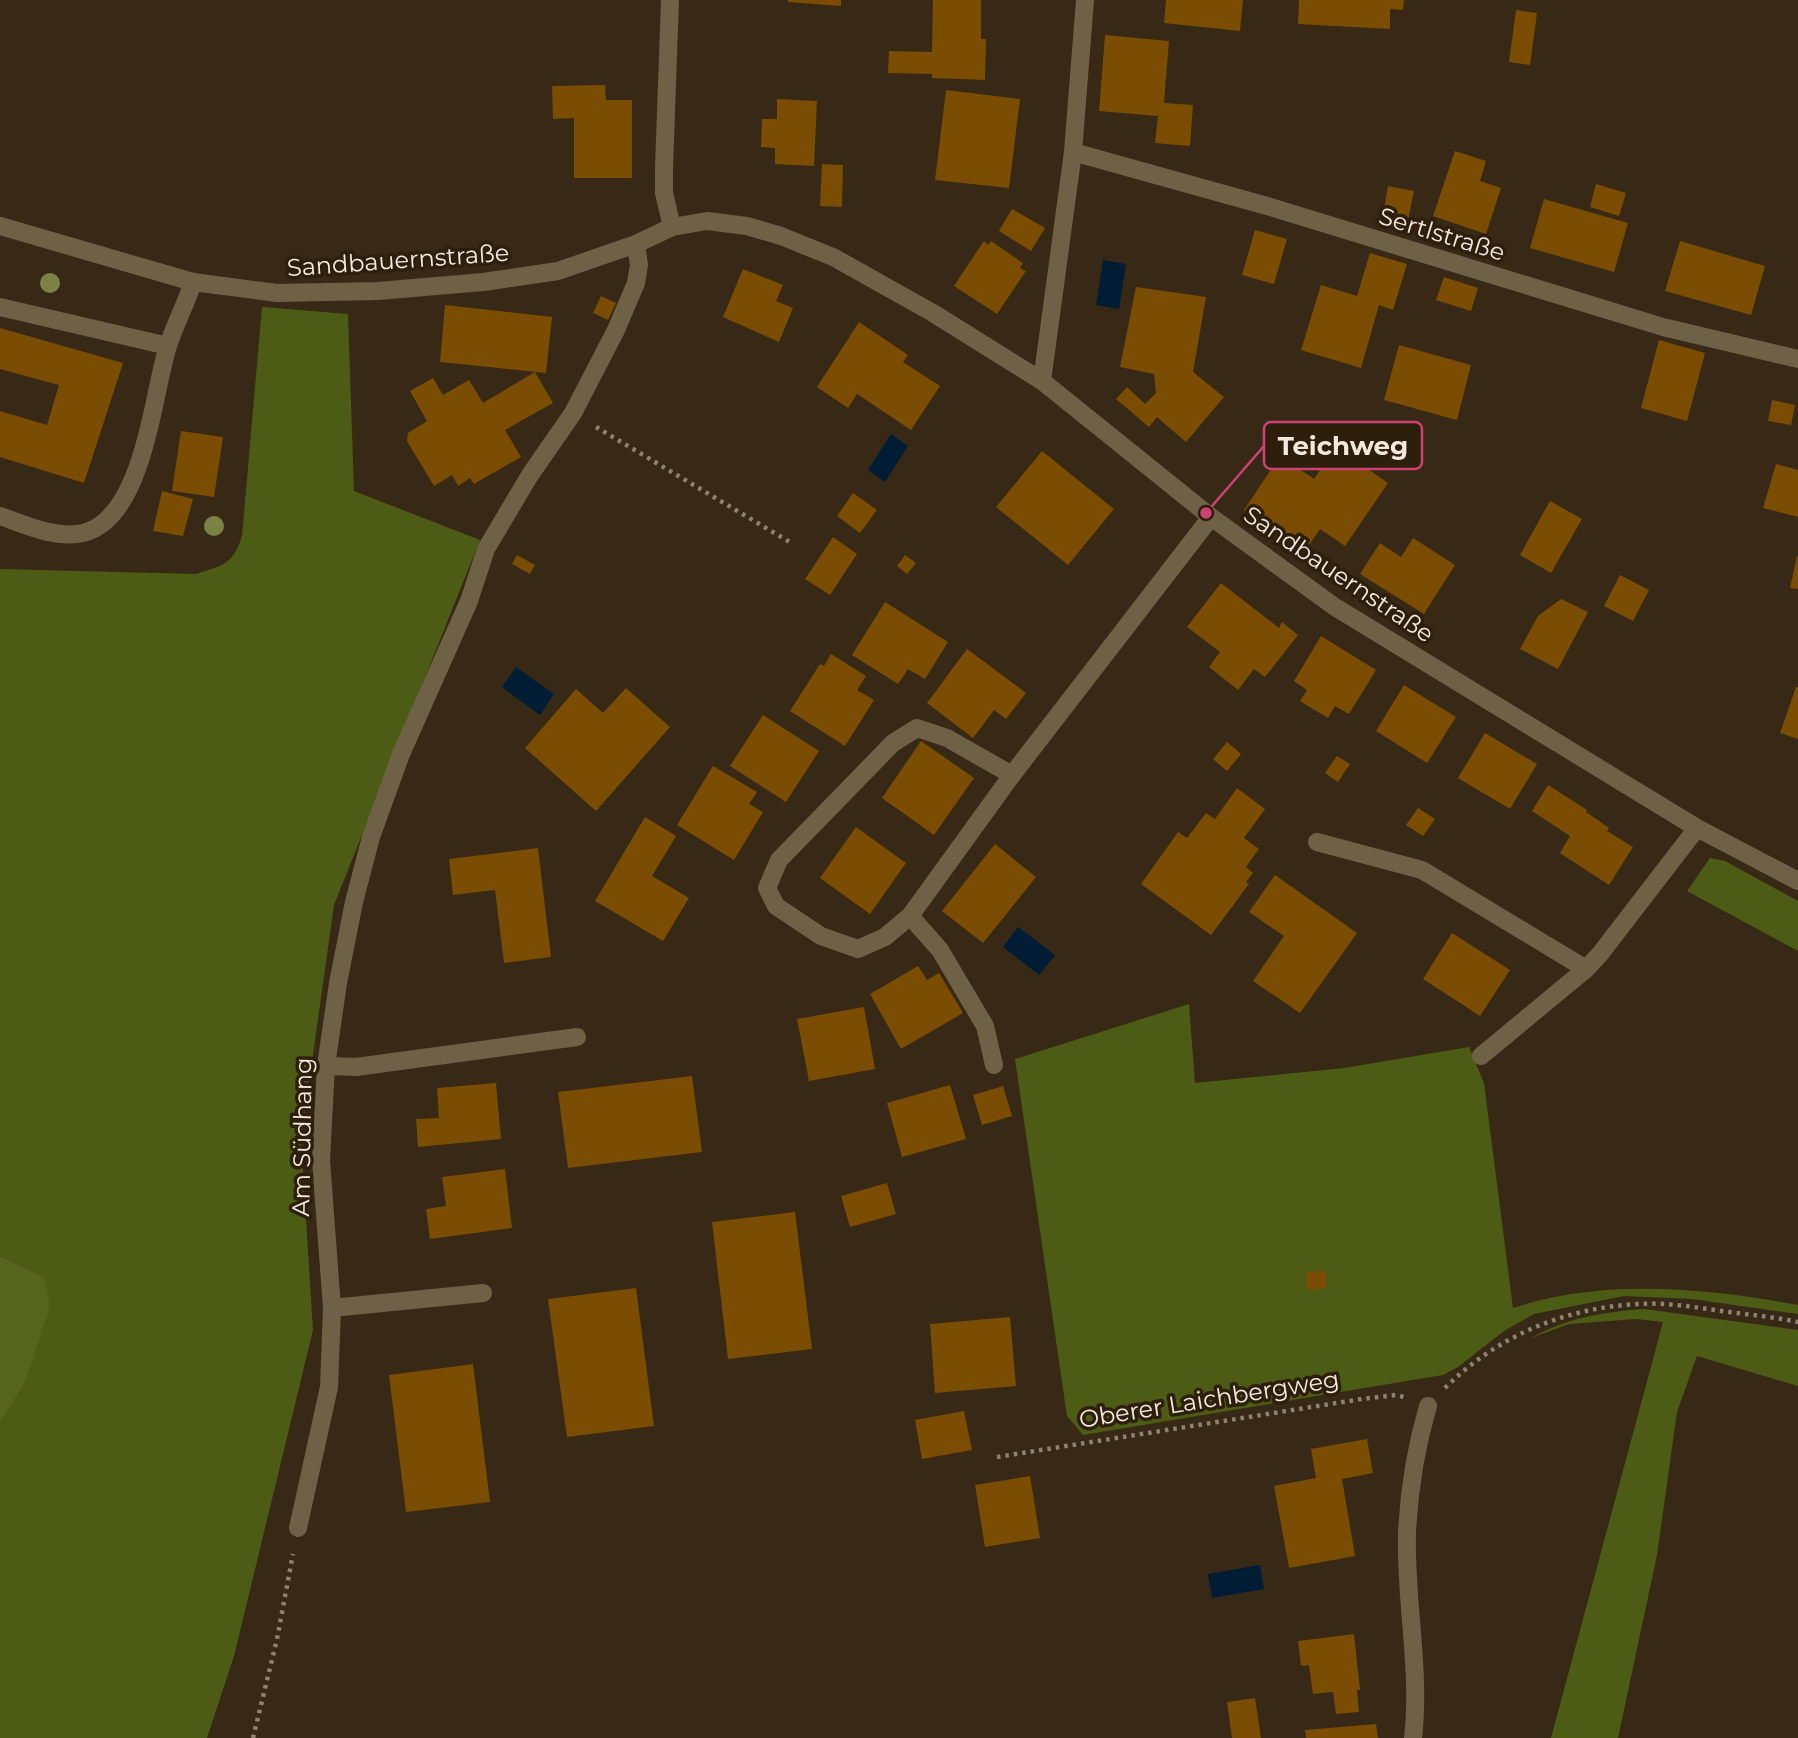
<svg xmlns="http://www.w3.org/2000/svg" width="1798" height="1738" viewBox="0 0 1798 1738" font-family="Montserrat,sans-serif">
	<rect width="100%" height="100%" fill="#382916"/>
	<path fill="#4d5c14" d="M 262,307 L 348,314 L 354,491 L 480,540 L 334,905 L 301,1140 L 313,1330 L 234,1656 L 207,1738 L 0,1738 L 0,1423 L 25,1383 L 44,1277 L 0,1256 L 0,569 L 196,574 C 223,565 233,565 242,536 Z
		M 1710,858 L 1725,861 L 1798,901 L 1798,951 L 1687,891 Z
		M 1189,1004 L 1195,1083 L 1344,1068 L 1469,1047 L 1484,1083 L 1513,1308 C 1603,1278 1706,1288 1798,1305 L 1798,1314 L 1692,1299 L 1624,1296 L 1534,1314 L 1504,1331 L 1458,1367 L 1443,1375 L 1083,1435 L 1067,1416 L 1015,1059 Z
		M 1644,1309 L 1798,1330 L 1798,1386 L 1697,1356 L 1677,1412 L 1657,1555 L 1618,1738 L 1551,1738 L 1663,1322 L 1636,1319 L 1569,1324 L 1531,1338 C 1566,1318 1604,1312 1644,1309 Z"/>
	<path fill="#55651d" d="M 0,1256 L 44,1277 L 50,1306 L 25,1383 L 0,1423 Z"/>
	<path fill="#001d35" d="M 1103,260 L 1126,264 L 1119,309 L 1096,305 Z
		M 891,434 L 908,446 L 885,482 L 868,470 Z
		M 516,667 L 554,694 L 540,715 L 502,687 Z
		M 1018,927 L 1055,955 L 1039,975 L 1003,947 Z
		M 1260,1565 L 1264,1589 L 1212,1598 L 1208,1574 Z"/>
	<path fill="#7a4d02" d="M 788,0 L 841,0 L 841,6 L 788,2 Z
		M 933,0 L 981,0 L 981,39 L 986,39 L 985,80 L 932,78 L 932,74 L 888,73 L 889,51 L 932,52 Z
		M 1166,0 L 1243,0 L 1240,31 L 1164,23 Z
		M 1299,0 L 1404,0 L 1403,10 L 1390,9 L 1390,29 L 1298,24 Z
		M 1516,10 L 1537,13 L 1530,65 L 1509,62 Z
		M 1105,35 L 1169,41 L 1164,103 L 1193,105 L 1190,146 L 1155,143 L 1158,116 L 1099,111 Z
		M 605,85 L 606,100 L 632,100 L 632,178 L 574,178 L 574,118 L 553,119 L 552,86 Z
		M 946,90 L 1020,99 L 1009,188 L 935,180 Z
		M 777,99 L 817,101 L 814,166 L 775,164 L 775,148 L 761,147 L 762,119 L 777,119 Z
		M 1455,151 L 1486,161 L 1480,181 L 1501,188 L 1486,234 L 1433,216 Z
		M 822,164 L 843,165 L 842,207 L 820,206 Z
		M 1596,184 L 1626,193 L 1619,216 L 1590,207 Z
		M 1388,186 L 1414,191 L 1408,220 L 1383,215 Z
		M 1544,199 L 1628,223 L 1614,272 L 1530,248 Z
		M 1012,209 L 1045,228 L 1031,251 L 999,231 Z
		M 1255,230 L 1287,239 L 1274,284 L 1242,275 Z
		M 984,241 L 988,245 L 991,241 L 1023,263 L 1020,268 L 1026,271 L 997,314 L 954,286 Z
		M 1680,241 L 1765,266 L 1751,315 L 1665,291 Z
		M 1370,253 L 1407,264 L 1393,310 L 1379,305 L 1361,368 L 1301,350 L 1321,285 L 1357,296 Z
		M 743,269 L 783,285 L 776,301 L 793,308 L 779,342 L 723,317 Z
		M 1444,277 L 1478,288 L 1471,311 L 1436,300 Z
		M 1136,287 L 1206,297 L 1193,372 L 1224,397 L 1186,442 L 1157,417 L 1149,427 L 1116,399 L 1127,387 L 1145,404 L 1156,393 L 1154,374 L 1120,367 Z
		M 601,296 L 616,303 L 608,320 L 593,313 Z
		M 445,305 L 552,317 L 546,373 L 440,362 Z
		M 859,322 L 908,355 L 903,362 L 940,386 L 911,430 L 857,394 L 848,408 L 817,387 Z
		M 0,328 L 123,363 L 84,483 L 0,457 L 0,411 L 47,425 L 59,385 L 0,369 Z
		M 1659,340 L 1705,353 L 1687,421 L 1641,408 Z
		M 1399,345 L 1471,365 L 1457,420 L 1384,400 Z
		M 535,372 L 553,403 L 505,430 L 521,457 L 474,484 L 470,478 L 458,486 L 452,475 L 434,486 L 407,441 L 408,433 L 427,421 L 410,391 L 433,378 L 443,395 L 469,380 L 483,403 Z
		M 1772,400 L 1795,405 L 1791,425 L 1768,421 Z
		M 181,431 L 223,437 L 214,497 L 172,491 Z
		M 1336,447 L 1388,483 L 1345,546 L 1320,529 L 1305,551 L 1244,510 L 1280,456 L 1314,479 Z
		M 1042,451 L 1114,509 L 1068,565 L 996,507 Z
		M 1776,464 L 1798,470 L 1798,517 L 1763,508 Z
		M 162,491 L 193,499 L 183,536 L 153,531 Z
		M 853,493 L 877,510 L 860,533 L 837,516 Z
		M 1550,501 L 1582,519 L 1551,573 L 1520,555 Z
		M 833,537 L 857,554 L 830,595 L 805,579 Z
		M 1413,538 L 1455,565 L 1424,614 L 1360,574 L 1380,543 L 1401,557 Z
		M 517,555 L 535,565 L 530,574 L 512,564 Z
		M 905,555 L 916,563 L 907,574 L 897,566 Z
		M 1797,556 L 1798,556 L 1798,589 L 1790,588 Z
		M 1620,575 L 1649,590 L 1633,621 L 1604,606 Z
		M 1221,583 L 1279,628 L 1282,622 L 1298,635 L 1265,677 L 1254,669 L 1238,690 L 1209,667 L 1220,652 L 1187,627 Z
		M 1561,599 L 1588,612 L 1558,669 L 1520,649 L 1538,616 Z
		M 885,602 L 948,642 L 925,679 L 908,669 L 898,684 L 852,655 Z
		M 1321,636 L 1376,670 L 1349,714 L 1335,706 L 1328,718 L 1300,701 L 1307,690 L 1294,681 Z
		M 967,649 L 1026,693 L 1006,719 L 994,710 L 973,738 L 927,703 Z
		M 831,654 L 866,676 L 857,690 L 874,700 L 845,746 L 790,711 L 820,664 L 824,666 Z
		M 1404,685 L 1456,717 L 1427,763 L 1376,731 Z
		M 1796,687 L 1798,687 L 1798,739 L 1780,733 Z
		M 626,688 L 670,727 L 596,811 L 525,748 L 576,689 L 603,713 Z
		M 763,715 L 819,751 L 786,802 L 730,766 Z
		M 1485,733 L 1537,764 L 1510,809 L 1458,778 Z
		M 921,741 L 974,778 L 934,835 L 882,798 Z
		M 1227,742 L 1241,754 L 1227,771 L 1213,759 Z
		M 1337,756 L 1350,764 L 1338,782 L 1325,773 Z
		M 713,766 L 757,792 L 749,804 L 763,812 L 734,860 L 677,825 Z
		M 1548,785 L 1587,810 L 1586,812 L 1609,828 L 1607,831 L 1633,847 L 1609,885 L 1560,853 L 1570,836 L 1532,811 Z
		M 1237,788 L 1265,809 L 1244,838 L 1259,849 L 1246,867 L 1253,873 L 1246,882 L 1249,884 L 1211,935 L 1141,884 L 1178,832 L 1187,838 L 1206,813 L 1215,819 Z
		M 1418,808 L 1435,819 L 1423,836 L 1406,825 Z
		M 645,817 L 676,836 L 652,876 L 689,898 L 663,941 L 595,901 Z
		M 856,827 L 906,863 L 870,914 L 820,878 Z
		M 995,844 L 1036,877 L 983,943 L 942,911 Z
		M 538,848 L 551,957 L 504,963 L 495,890 L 453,895 L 449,859 Z
		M 1275,875 L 1357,933 L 1300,1013 L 1253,981 L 1284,936 L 1249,912 Z
		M 1452,933 L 1510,970 L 1480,1016 L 1423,979 Z
		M 918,966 L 927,980 L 939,973 L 963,1013 L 901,1049 L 870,994 Z
		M 864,1007 L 875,1069 L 809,1081 L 797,1019 Z
		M 692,1076 L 702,1152 L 568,1168 L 558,1092 Z
		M 496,1083 L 501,1139 L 418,1147 L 416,1119 L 439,1118 L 437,1088 Z
		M 950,1085 L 966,1139 L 902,1157 L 887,1103 Z
		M 1003,1086 L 1012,1116 L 982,1125 L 973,1095 Z
		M 505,1169 L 512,1228 L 430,1239 L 426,1209 L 446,1206 L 442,1177 Z
		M 887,1183 L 896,1214 L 850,1227 L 841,1196 Z
		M 795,1212 L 812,1349 L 728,1359 L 712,1222 Z
		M 1325,1271 L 1326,1288 L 1307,1290 L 1306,1272 Z
		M 636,1288 L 654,1426 L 567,1437 L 548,1299 Z
		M 1010,1317 L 1016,1386 L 935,1393 L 930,1324 Z
		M 473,1364 L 490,1502 L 406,1512 L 389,1375 Z
		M 964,1411 L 972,1450 L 922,1459 L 915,1420 Z
		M 1367,1439 L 1373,1473 L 1342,1479 L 1355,1556 L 1289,1568 L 1274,1486 L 1316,1478 L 1311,1449 Z
		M 1030,1476 L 1040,1538 L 985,1547 L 975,1485 Z
		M 1354,1634 L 1360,1690 L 1357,1690 L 1359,1712 L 1336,1714 L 1333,1692 L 1313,1694 L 1309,1665 L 1301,1666 L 1298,1641 Z
		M 1255,1698 L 1261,1738 L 1232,1738 L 1227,1702 Z
		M 1376,1724 L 1378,1738 L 1306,1738 L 1305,1730 Z"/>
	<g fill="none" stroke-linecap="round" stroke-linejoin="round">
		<path stroke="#8e8272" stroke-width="4.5" stroke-dasharray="3.5 5" stroke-linecap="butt" d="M 596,427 L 793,544
			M 1445,1388 C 1497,1336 1564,1308 1638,1304 C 1668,1302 1699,1308 1729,1312 C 1752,1315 1775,1317 1798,1322
			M 997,1457 L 1362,1399 L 1396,1395 L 1404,1397
			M 253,1738 L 277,1639 L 293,1554"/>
		<path stroke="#6f6146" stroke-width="18" d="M 0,307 L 168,346
			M 0,516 C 26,525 55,539 83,533 C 144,518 152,396 168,346 C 175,324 186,304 193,282
			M 910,916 L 940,950 L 985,1026 L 994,1065
			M 1481,1056 L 1586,969
			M 326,1066 L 356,1067 L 577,1037
			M 332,1308 L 483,1293"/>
		<path stroke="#6f6146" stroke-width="18" d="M 670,0 L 664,168 L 664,193 L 672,227
			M 1073,152 L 1267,206 L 1663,327 L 1798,359
			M 0,226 L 193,282 L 277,293 L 378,291 L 483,282 L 558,271 L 636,244 L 672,227 L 707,221 L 747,226 L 781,236 L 833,257 L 933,313 L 1042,381 L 1211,517 L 1335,607 L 1697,828 L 1798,881
			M 1042,381 L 1073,152 L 1085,0
			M 1012,775 L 947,738 L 917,728 L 893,743 L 779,860 L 767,888 L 776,906 L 821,936 L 858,949 L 885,937 L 910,916 L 1012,775 L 1211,517
			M 1317,842 L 1422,870 L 1586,969 L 1600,954 L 1697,828
			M 298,1528 L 329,1387 L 332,1308 L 321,1160 L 326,1066 L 338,983 L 354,902 L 371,837 L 401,754 L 469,601 L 486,549 L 530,475 L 573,413 L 616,330 L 636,283 L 639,265 L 636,244
			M 1413,1738 C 1421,1670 1405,1602 1407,1533 C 1409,1490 1416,1447 1428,1406"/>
	</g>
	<g fill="#7b8244">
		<circle cx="50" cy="283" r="10"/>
		<circle cx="214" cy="526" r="10"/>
	</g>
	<g text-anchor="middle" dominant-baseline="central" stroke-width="7" stroke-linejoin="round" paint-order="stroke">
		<g font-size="24" fill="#f3e9de" stroke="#2e1f0d">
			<text transform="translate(1442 234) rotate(17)">Sertlstraße</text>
			<text transform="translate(398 260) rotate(-4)">Sandbauernstraße</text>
			<text transform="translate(1339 574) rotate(34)">Sandbauernstraße</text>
			<text transform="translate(302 1137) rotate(-89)">Am Südhang</text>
			<text transform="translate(1209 1399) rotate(-9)">Oberer Laichbergweg</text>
		</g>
	</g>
	<path fill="none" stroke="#cc4275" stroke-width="2.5" d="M1206 513L1264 446"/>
	<circle fill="#cc4275" stroke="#2e1f0d" stroke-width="2.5" cx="1206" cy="513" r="7"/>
	<rect fill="#2e1f0d" stroke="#cc4275" stroke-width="2.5" x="1264" y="422" width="158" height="47" rx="7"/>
	<g font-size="26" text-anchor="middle" font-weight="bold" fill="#f3e9de">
		<text x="1343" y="455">Teichweg</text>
	</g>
</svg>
